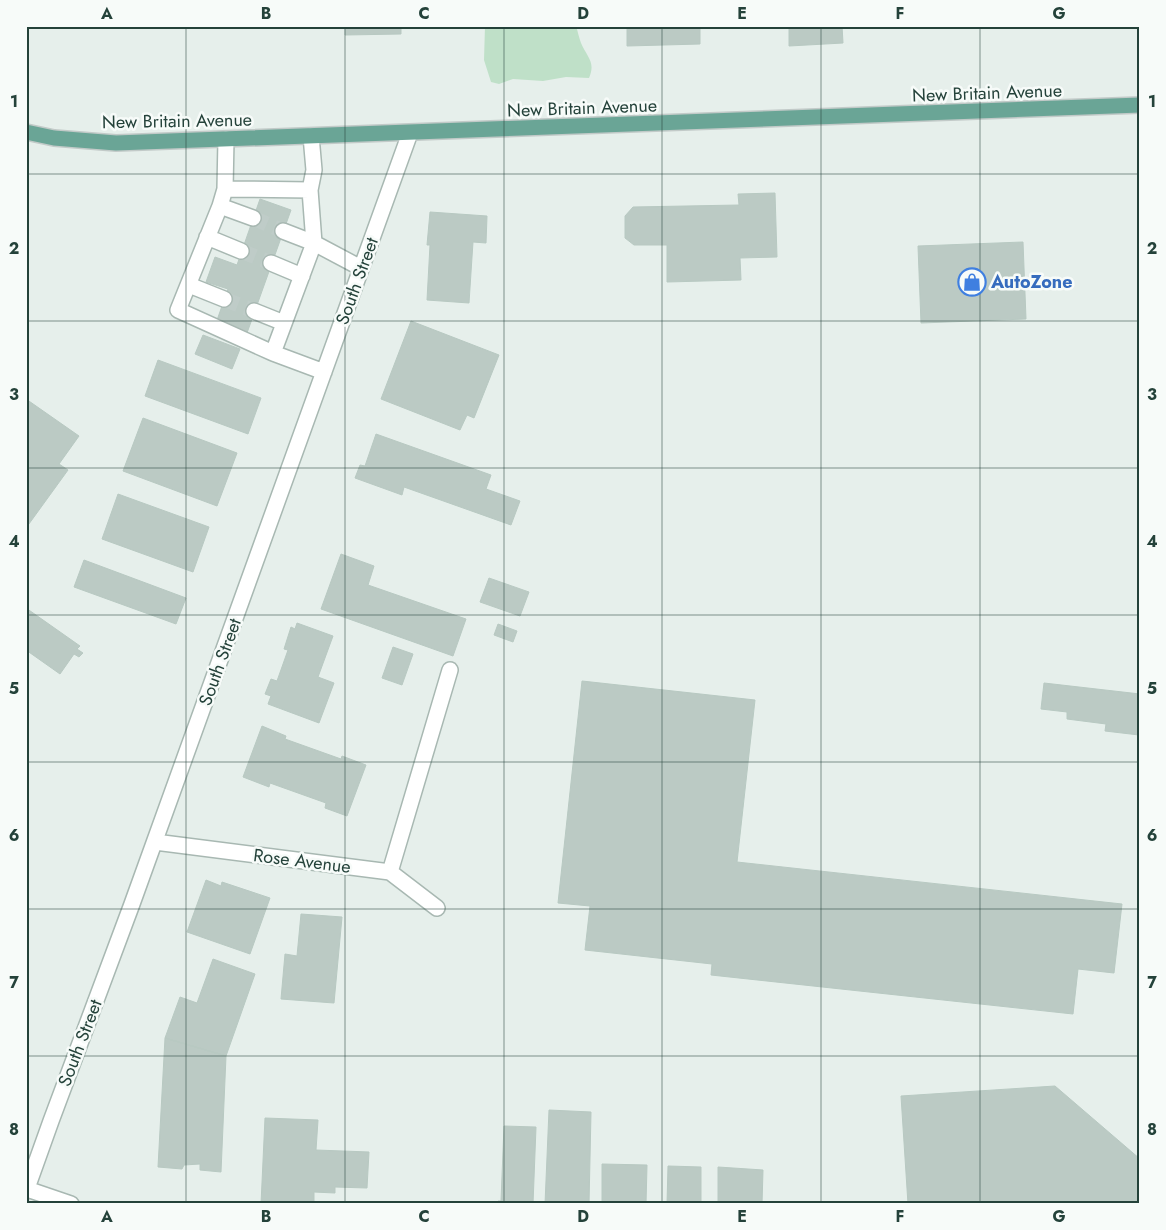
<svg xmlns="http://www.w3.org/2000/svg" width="1166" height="1230" viewBox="0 0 1166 1230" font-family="Jost,sans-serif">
	<rect width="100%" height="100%" fill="#e6efeb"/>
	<path fill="#bfe0c8" d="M 485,26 L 576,26 C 578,32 579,38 581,43 C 587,57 596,62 589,78 L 566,77 L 543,81 L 513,79 L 499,84 L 491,82 L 484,60 Z"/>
	<path fill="#bbcac4" stroke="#b8c9c2" d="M 345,26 L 401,26 L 401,34 L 345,35 Z
		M 627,26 L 700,26 L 700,44 L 627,46 Z
		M 789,26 L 842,26 L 843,43 L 789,46 Z
		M 775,193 L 777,257 L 740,258 L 741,280 L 667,282 L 667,245 L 634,245 L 625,238 L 625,216 L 633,207 L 739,205 L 738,194 Z
		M 260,199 L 291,210 L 247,333 L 216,323 L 228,289 L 206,282 L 215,257 L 237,265 Z
		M 430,212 L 487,216 L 486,243 L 473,242 L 469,303 L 427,300 L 430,245 L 427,245 Z
		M 1023,242 L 1026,319 L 921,323 L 918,246 Z
		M 411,321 L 499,355 L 474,418 L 467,415 L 460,430 L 381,399 Z
		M 203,335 L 240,349 L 232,369 L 195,354 Z
		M 158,360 L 261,398 L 248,434 L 145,396 Z
		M 26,399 L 79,436 L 59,464 L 68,470 L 26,528 Z
		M 143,418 L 237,453 L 217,506 L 123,471 Z
		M 376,434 L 491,475 L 486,489 L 520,501 L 511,525 L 404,487 L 402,495 L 355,478 L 360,465 L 365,466 Z
		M 118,494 L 209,527 L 193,572 L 102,539 Z
		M 341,554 L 374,566 L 368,585 L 466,619 L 453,656 L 321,609 Z
		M 84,560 L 186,598 L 176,624 L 74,587 Z
		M 489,578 L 529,592 L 520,616 L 480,602 Z
		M 26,608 L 80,646 L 77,649 L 83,653 L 79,657 L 74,654 L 60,674 L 26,650 Z
		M 297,623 L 333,636 L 318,677 L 334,683 L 319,723 L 268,704 L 271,696 L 265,694 L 271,679 L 277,681 L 288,650 L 284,649 L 291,627 L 295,629 Z
		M 498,624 L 517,631 L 513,642 L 494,635 Z
		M 393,647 L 413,654 L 402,685 L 382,678 Z
		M 582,681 L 755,700 L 737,862 L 1122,904 L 1114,973 L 1078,969 L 1073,1014 L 711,975 L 712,964 L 585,950 L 590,906 L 558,903 Z
		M 1044,683 L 1140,694 L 1139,735 L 1105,731 L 1106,724 L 1067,719 L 1067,712 L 1041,709 Z
		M 262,726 L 286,736 L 285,739 L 341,759 L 342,756 L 366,765 L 347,816 L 325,808 L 326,803 L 270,783 L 269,787 L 243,777 Z
		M 206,880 L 221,886 L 222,882 L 270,898 L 250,954 L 187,932 Z
		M 301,914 L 342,917 L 334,1003 L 281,999 L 285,954 L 297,956 Z
		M 213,959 L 255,974 L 226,1056 L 165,1038 L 180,997 L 197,1003 Z
		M 165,1038 L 226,1056 L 221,1172 L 200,1170 L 200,1164 L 184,1165 L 182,1169 L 158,1167 Z
		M 1055,1086 L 1140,1159 L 1140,1204 L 908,1204 L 901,1096 Z
		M 549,1110 L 591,1112 L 589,1204 L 545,1204 Z
		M 265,1118 L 318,1120 L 316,1150 L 369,1152 L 367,1188 L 335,1187 L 335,1193 L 314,1192 L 314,1204 L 261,1204 Z
		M 504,1126 L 536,1127 L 533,1204 L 498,1204 L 498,1201 L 501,1201 Z
		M 602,1164 L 647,1165 L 646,1204 L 602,1204 Z
		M 668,1166 L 701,1167 L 701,1204 L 667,1204 Z
		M 718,1167 L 763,1170 L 762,1204 L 718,1204 Z"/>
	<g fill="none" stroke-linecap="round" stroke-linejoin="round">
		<path stroke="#bfccc8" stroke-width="15" stroke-dasharray="15 8" stroke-linecap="butt" d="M 253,218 L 283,231
			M 241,251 L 271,263
			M 224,299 L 254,311"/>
		<g stroke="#a8b8b2" stroke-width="18">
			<path id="minor" d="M 226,139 L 225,189 L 220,206 L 178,310 L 273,353
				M 225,189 L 310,190 L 314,170 L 311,136
				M 220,206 L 253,218
				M 283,231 L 314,243 L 310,190
				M 207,237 L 241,251
				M 271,263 L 302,276
				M 189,285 L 224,299
				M 254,311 L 284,323
				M 324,372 L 273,353 L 314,243 L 361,268
				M 155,842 L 390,872 L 437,908
				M 390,872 L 450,670
				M 27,1189 L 71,1204
				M 26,1191 L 51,1121 L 132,904 L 410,133"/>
		</g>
		<g stroke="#c2cac8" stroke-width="18">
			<path id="major" d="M 26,132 L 54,138 L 116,143 L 1140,105"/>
		</g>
		<use href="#minor" stroke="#fff" stroke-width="15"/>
		<use href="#major" stroke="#6aa596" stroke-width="15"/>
	</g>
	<path fill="none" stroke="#24423a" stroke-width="1" stroke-opacity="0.55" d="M 186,26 L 186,1204M 345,26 L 345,1204M 504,26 L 504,1204M 662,26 L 662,1204M 821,26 L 821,1204M 980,26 L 980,1204M 26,174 L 1140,174M 26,321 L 1140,321M 26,468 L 1140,468M 26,615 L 1140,615M 26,762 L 1140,762M 26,909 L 1140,909M 26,1056 L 1140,1056"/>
	<defs>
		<g id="shop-ring" transform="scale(1.4375)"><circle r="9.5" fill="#f7fbf9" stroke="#3f7fe0" stroke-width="1.5"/><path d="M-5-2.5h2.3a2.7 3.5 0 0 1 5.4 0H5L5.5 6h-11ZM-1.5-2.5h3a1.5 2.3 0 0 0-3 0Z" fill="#3f7fe0"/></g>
	</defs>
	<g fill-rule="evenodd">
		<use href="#shop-ring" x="972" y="282"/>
	</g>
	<g text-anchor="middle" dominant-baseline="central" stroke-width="5" stroke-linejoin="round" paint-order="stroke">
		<g font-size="18" fill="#24423a" stroke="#f7fbf9">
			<text transform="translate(987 93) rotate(-2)">New Britain Avenue</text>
			<text transform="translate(582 108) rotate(-2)">New Britain Avenue</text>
			<text transform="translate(177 121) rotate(-1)">New Britain Avenue</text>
			<text transform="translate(357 281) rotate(-70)">South Street</text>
			<text transform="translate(220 662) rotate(-70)">South Street</text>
			<text transform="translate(302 861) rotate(7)">Rose Avenue</text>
			<text transform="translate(80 1043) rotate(-69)">South Street</text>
		</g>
		<g font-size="18" font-weight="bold" fill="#366cbe" stroke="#f7fbf9" text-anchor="start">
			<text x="991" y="282">AutoZone</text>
		</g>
	</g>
	<rect width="1166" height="1230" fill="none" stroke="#f7fbf9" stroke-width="55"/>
	<rect x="28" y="28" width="1110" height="1174" fill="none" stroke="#24423a" stroke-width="2"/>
	<g font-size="16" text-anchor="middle" font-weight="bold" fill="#24423a">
		<text x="107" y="19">A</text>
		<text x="266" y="19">B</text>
		<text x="424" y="19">C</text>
		<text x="583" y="19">D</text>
		<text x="742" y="19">E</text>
		<text x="900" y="19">F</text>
		<text x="1059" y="19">G</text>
		<text x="14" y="107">1</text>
		<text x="1152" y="107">1</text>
		<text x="14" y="254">2</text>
		<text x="1152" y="254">2</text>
		<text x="14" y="400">3</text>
		<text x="1152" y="400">3</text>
		<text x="14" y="547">4</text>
		<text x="1152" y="547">4</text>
		<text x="14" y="694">5</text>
		<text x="1152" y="694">5</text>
		<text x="14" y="841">6</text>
		<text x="1152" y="841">6</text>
		<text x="14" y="988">7</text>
		<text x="1152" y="988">7</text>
		<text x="14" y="1135">8</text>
		<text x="1152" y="1135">8</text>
		<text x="107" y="1222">A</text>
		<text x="266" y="1222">B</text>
		<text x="424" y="1222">C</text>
		<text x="583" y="1222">D</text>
		<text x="742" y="1222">E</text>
		<text x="900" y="1222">F</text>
		<text x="1059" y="1222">G</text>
	</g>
</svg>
